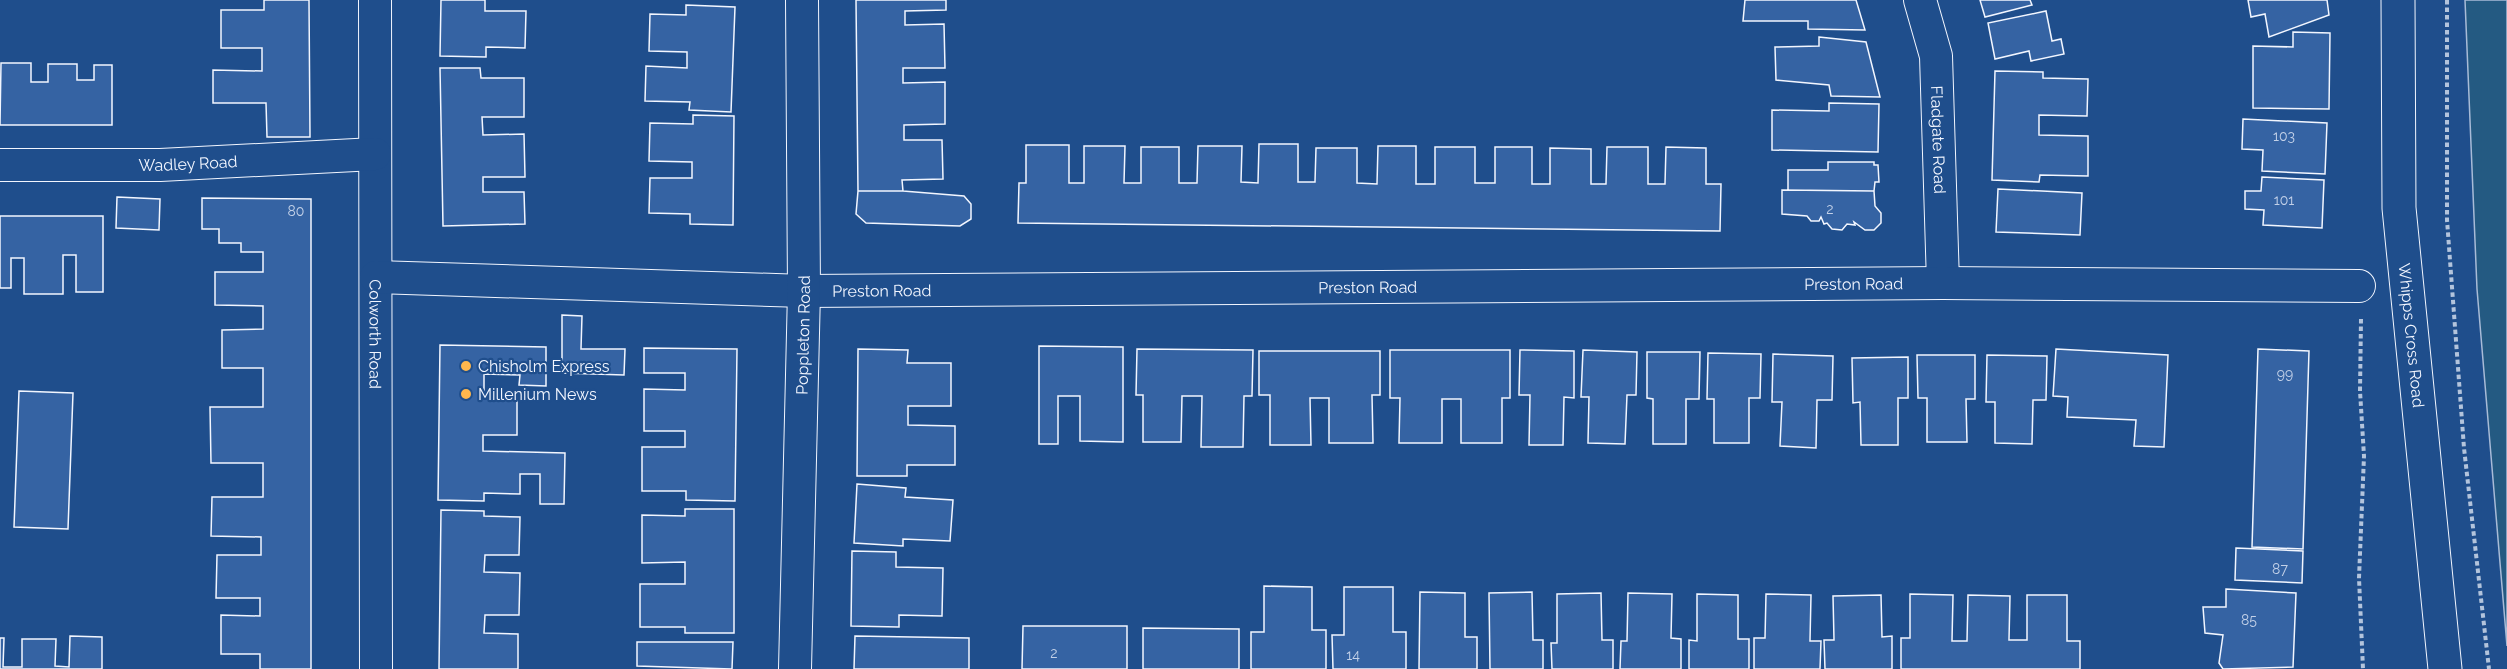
<svg xmlns="http://www.w3.org/2000/svg" width="2507" height="669" viewBox="0 0 2507 669" font-family="Raleway,sans-serif">
	<rect width="100%" height="100%" fill="#1f4e8c"/>
	<path fill="#245a82" stroke="#a8bbd7" stroke-width="1.5" d="M 2465,0 L 2507,0 L 2507,646 L 2477,289 Z"/>
	<path fill="#3563a3" stroke="#f2f6ff" stroke-width="1.5" d="M 264,0 L 309,0 L 310,137 L 267,137 L 266,103 L 213,103 L 213,70 L 262,71 L 262,48 L 221,48 L 221,10 L 264,10 Z
		M 441,0 L 485,0 L 485,11 L 526,11 L 525,48 L 486,47 L 486,57 L 440,56 Z
		M 856,0 L 946,0 L 946,10 L 905,11 L 905,25 L 944,24 L 945,68 L 903,68 L 903,83 L 945,82 L 945,124 L 904,125 L 904,140 L 942,140 L 943,179 L 902,180 L 903,191 L 858,191 Z
		M 1745,0 L 1856,0 L 1865,30 L 1808,29 L 1808,21 L 1743,21 Z
		M 1980,0 L 2030,0 L 2032,5 L 1985,17 Z
		M 2248,0 L 2327,0 L 2329,15 L 2269,37 L 2265,14 L 2251,17 Z
		M 686,5 L 735,7 L 731,112 L 689,110 L 690,102 L 645,101 L 646,66 L 687,68 L 687,52 L 649,51 L 650,14 L 686,15 Z
		M 2046,11 L 2052,41 L 2061,39 L 2064,54 L 2031,61 L 2029,51 L 1995,59 L 1988,23 Z
		M 2293,32 L 2330,33 L 2329,109 L 2253,108 L 2253,46 L 2293,47 Z
		M 1819,37 L 1866,42 L 1880,97 L 1831,96 L 1829,85 L 1776,80 L 1775,47 L 1819,46 Z
		M 1,63 L 31,63 L 31,82 L 48,82 L 48,64 L 77,64 L 77,80 L 94,80 L 94,65 L 112,65 L 112,125 L 0,125 Z
		M 440,68 L 480,68 L 481,78 L 524,78 L 524,117 L 482,117 L 483,135 L 524,134 L 525,177 L 483,177 L 483,192 L 524,192 L 525,224 L 443,226 Z
		M 1995,71 L 2043,72 L 2043,78 L 2088,79 L 2087,116 L 2039,115 L 2039,135 L 2088,136 L 2088,176 L 2040,175 L 2039,182 L 1992,180 Z
		M 1829,103 L 1879,104 L 1878,152 L 1772,150 L 1772,110 L 1829,111 Z
		M 693,115 L 734,116 L 733,225 L 690,224 L 690,214 L 649,213 L 650,178 L 692,178 L 692,162 L 649,161 L 650,123 L 693,124 Z
		M 2243,119 L 2327,123 L 2325,174 L 2262,171 L 2263,150 L 2242,149 Z
		M 1259,144 L 1298,144 L 1298,182 L 1315,182 L 1316,148 L 1357,148 L 1357,183 L 1377,184 L 1378,146 L 1416,146 L 1416,184 L 1435,184 L 1435,147 L 1475,147 L 1475,183 L 1495,183 L 1495,147 L 1532,147 L 1532,184 L 1550,184 L 1550,148 L 1591,149 L 1591,184 L 1606,184 L 1607,147 L 1648,147 L 1648,184 L 1665,184 L 1666,147 L 1706,148 L 1706,184 L 1721,184 L 1720,231 L 1018,223 L 1019,183 L 1026,183 L 1026,145 L 1069,145 L 1069,183 L 1084,183 L 1084,146 L 1125,146 L 1124,183 L 1141,183 L 1141,147 L 1179,147 L 1179,183 L 1197,183 L 1198,146 L 1242,146 L 1241,182 L 1258,183 Z
		M 1828,162 L 1874,162 L 1874,165 L 1878,165 L 1879,182 L 1875,182 L 1874,191 L 1788,190 L 1788,170 L 1828,170 Z
		M 2262,177 L 2324,180 L 2322,228 L 2263,225 L 2264,210 L 2245,209 L 2245,191 L 2261,191 Z
		M 1998,189 L 2082,193 L 2080,235 L 1996,232 Z
		M 1782,190 L 1874,191 L 1875,206 L 1881,213 L 1881,223 L 1874,230 L 1865,230 L 1854,222 L 1855,225 L 1847,224 L 1842,230 L 1832,229 L 1827,223 L 1824,224 L 1821,217 L 1819,221 L 1811,221 L 1807,216 L 1782,214 Z
		M 858,191 L 903,191 L 964,196 L 971,204 L 971,219 L 960,226 L 866,223 L 856,214 Z
		M 117,197 L 160,199 L 159,230 L 116,228 Z
		M 202,198 L 311,199 L 311,669 L 260,669 L 260,654 L 221,654 L 221,615 L 260,616 L 260,598 L 216,598 L 217,555 L 261,555 L 261,537 L 211,536 L 212,497 L 263,497 L 263,463 L 211,463 L 210,407 L 263,407 L 263,368 L 222,368 L 222,330 L 263,329 L 263,306 L 215,305 L 215,272 L 263,272 L 263,252 L 241,252 L 241,243 L 219,243 L 219,229 L 202,229 Z
		M 0,216 L 103,216 L 103,292 L 76,292 L 76,255 L 63,255 L 63,294 L 24,294 L 24,258 L 11,258 L 11,288 L 0,288 Z
		M 562,315 L 582,316 L 581,349 L 625,349 L 624,375 L 562,373 Z
		M 440,345 L 546,347 L 546,386 L 519,385 L 520,375 L 484,374 L 484,395 L 517,395 L 517,435 L 483,435 L 483,451 L 565,453 L 564,504 L 540,504 L 540,474 L 520,474 L 520,494 L 484,493 L 484,501 L 438,500 Z
		M 1039,346 L 1123,347 L 1123,442 L 1080,441 L 1080,396 L 1058,396 L 1058,444 L 1039,444 Z
		M 644,348 L 737,349 L 735,501 L 686,500 L 686,491 L 642,491 L 642,447 L 685,447 L 685,431 L 644,431 L 644,389 L 685,390 L 685,373 L 644,373 Z
		M 858,349 L 908,350 L 907,363 L 951,363 L 951,406 L 908,406 L 908,425 L 955,426 L 955,465 L 907,465 L 907,476 L 857,476 Z
		M 1137,349 L 1253,350 L 1252,396 L 1244,396 L 1243,447 L 1201,447 L 1202,396 L 1182,396 L 1181,442 L 1143,442 L 1143,395 L 1136,395 Z
		M 2056,349 L 2168,355 L 2164,447 L 2134,446 L 2136,420 L 2067,417 L 2068,397 L 2053,396 Z
		M 2258,349 L 2309,351 L 2303,549 L 2252,547 Z
		M 1390,350 L 1510,350 L 1510,398 L 1502,398 L 1502,443 L 1461,443 L 1461,399 L 1442,399 L 1442,443 L 1399,443 L 1400,398 L 1390,398 Z
		M 1520,350 L 1574,351 L 1574,398 L 1564,397 L 1563,445 L 1529,445 L 1530,395 L 1519,395 Z
		M 1583,350 L 1637,352 L 1636,395 L 1627,395 L 1625,444 L 1588,443 L 1589,397 L 1581,397 Z
		M 1259,351 L 1380,351 L 1380,395 L 1372,395 L 1373,443 L 1329,443 L 1329,398 L 1310,398 L 1311,445 L 1270,445 L 1270,395 L 1259,395 Z
		M 1647,352 L 1700,352 L 1699,399 L 1686,399 L 1686,444 L 1653,444 L 1653,399 L 1647,398 Z
		M 1708,353 L 1761,354 L 1760,398 L 1749,398 L 1749,443 L 1714,443 L 1714,399 L 1707,399 Z
		M 1773,354 L 1833,356 L 1832,400 L 1817,400 L 1816,448 L 1780,446 L 1782,402 L 1772,402 Z
		M 1917,355 L 1975,355 L 1975,399 L 1966,399 L 1967,442 L 1927,442 L 1927,398 L 1918,398 Z
		M 1987,355 L 2047,356 L 2046,400 L 2033,400 L 2032,444 L 1995,443 L 1995,402 L 1986,402 Z
		M 1908,357 L 1908,398 L 1898,398 L 1898,445 L 1861,445 L 1860,402 L 1853,403 L 1852,358 Z
		M 19,391 L 73,393 L 68,529 L 14,527 Z
		M 857,484 L 906,488 L 905,497 L 953,500 L 950,541 L 903,539 L 903,546 L 854,543 Z
		M 685,509 L 734,509 L 734,633 L 685,633 L 685,627 L 640,627 L 640,584 L 685,584 L 685,562 L 642,563 L 642,515 L 685,516 Z
		M 441,510 L 484,511 L 484,516 L 520,517 L 519,555 L 485,555 L 484,572 L 520,573 L 519,615 L 485,615 L 484,633 L 518,634 L 518,669 L 439,669 Z
		M 2236,548 L 2303,551 L 2302,583 L 2235,580 Z
		M 852,551 L 896,552 L 896,567 L 943,568 L 942,616 L 899,615 L 899,627 L 851,626 Z
		M 1264,586 L 1312,587 L 1312,630 L 1326,630 L 1326,669 L 1251,669 L 1251,632 L 1264,632 Z
		M 1344,587 L 1393,587 L 1393,632 L 1406,632 L 1406,669 L 1333,669 L 1332,635 L 1344,635 Z
		M 2226,589 L 2296,593 L 2293,667 L 2223,669 L 2219,663 L 2223,635 L 2205,633 L 2203,607 L 2226,607 Z
		M 1420,592 L 1465,593 L 1465,637 L 1477,637 L 1477,669 L 1419,669 Z
		M 1532,592 L 1533,640 L 1543,640 L 1543,669 L 1490,669 L 1489,593 Z
		M 1601,593 L 1602,640 L 1613,640 L 1613,669 L 1552,669 L 1551,643 L 1557,643 L 1557,594 Z
		M 1628,593 L 1672,594 L 1671,638 L 1681,639 L 1681,669 L 1620,669 L 1621,641 L 1627,641 Z
		M 1697,594 L 1738,595 L 1738,639 L 1749,639 L 1749,669 L 1689,669 L 1689,640 L 1697,641 Z
		M 1766,594 L 1811,595 L 1810,641 L 1821,641 L 1820,669 L 1754,669 L 1754,638 L 1765,638 Z
		M 1910,594 L 1953,595 L 1952,641 L 1967,641 L 1968,595 L 2010,596 L 2009,640 L 2027,640 L 2027,595 L 2067,595 L 2067,641 L 2080,641 L 2080,669 L 1901,669 L 1901,638 L 1910,638 Z
		M 1881,595 L 1882,637 L 1892,636 L 1892,669 L 1825,669 L 1824,640 L 1834,640 L 1833,596 Z
		M 1023,626 L 1127,626 L 1127,669 L 1022,669 Z
		M 1143,628 L 1239,629 L 1239,669 L 1143,669 Z
		M 70,636 L 102,637 L 102,669 L 0,669 L 0,638 L 4,638 L 3,667 L 22,667 L 22,639 L 56,639 L 55,666 L 69,667 Z
		M 855,636 L 969,638 L 969,669 L 854,669 Z
		M 637,642 L 733,642 L 732,669 L 637,666 Z"/>
	<g fill="none" stroke-linecap="round" stroke-linejoin="round">
		<g stroke="#f2f6ff" stroke-width="34">
			<g id="minor">
				<path id="s1" d="M 375,0 L 376,669"/>
				<path id="s2" d="M 1920,0 L 1936,56 L 1943,283"/>
				<path id="s3" d="M 0,165 L 160,165 L 375,154"/>
				<path id="s4" d="M 376,277 L 804,291 L 1943,283 L 2359,286"/>
				<path id="s5" d="M 795,669 L 804,291 L 802,0"/>
			</g>
		</g>
		<g stroke="#f2f6ff" stroke-width="35">
			<g id="primary">
				<path id="s6" d="M 2398,0 L 2399,208 L 2445,669"/>
			</g>
		</g>
		<path stroke="#b3c4dc" stroke-width="4" stroke-dasharray="4.5 3" stroke-linecap="butt" d="M 2447,0 L 2447,220 L 2464,448 L 2489,669
			M 2361,319 L 2360,391 L 2364,456 L 2359,578 L 2363,669"/>
		<use href="#minor" stroke="#1f4e8c" stroke-width="32"/>
		<use href="#primary" stroke="#1f4e8c" stroke-width="33"/>
	</g>
	<g fill="#ffb74d" stroke="#1f4e8c" stroke-width="2">
		<circle cx="466" cy="366" r="6"/>
		<circle cx="466" cy="394" r="6"/>
	</g>
	<g text-anchor="middle" dominant-baseline="central" stroke-width="4.5" stroke-linejoin="round" paint-order="stroke">
		<g font-size="14" fill="#c3d1e8">
			<text x="2284" y="136">103</text>
			<text x="2284" y="200">101</text>
			<text x="1830" y="209">2</text>
			<text x="296" y="211">80</text>
			<text x="2285" y="374">99</text>
			<text x="2280" y="569">87</text>
			<text x="2249" y="620">85</text>
			<text x="1054" y="653">2</text>
			<text x="1353" y="655">14</text>
		</g>
		<g font-size="16" fill="#f2f6ff" stroke="#1f4e8c">
			<text stroke="none"><textPath href="#s2" startOffset="142">Fladgate Road</textPath></text>
			<text stroke="none"><textPath href="#s3" startOffset="188">Wadley Road</textPath></text>
			<text stroke="none"><textPath href="#s4" startOffset="1478">Preston Road</textPath></text>
			<text stroke="none"><textPath href="#s4" startOffset="992">Preston Road</textPath></text>
			<text stroke="none"><textPath href="#s4" startOffset="506">Preston Road</textPath></text>
			<text stroke="none"><textPath href="#s1" startOffset="334">Colworth Road</textPath></text>
			<text stroke="none"><textPath href="#s5" startOffset="334">Poppleton Road</textPath></text>
			<text stroke="none"><textPath href="#s6" startOffset="336">Whipps Cross Road</textPath></text>
		</g>
		<g font-size="16" fill="#f2f6ff" stroke="#1f4e8c" text-anchor="start">
			<text x="478" y="366">Chisholm Express</text>
			<text x="478" y="394">Millenium News</text>
		</g>
	</g>
</svg>
